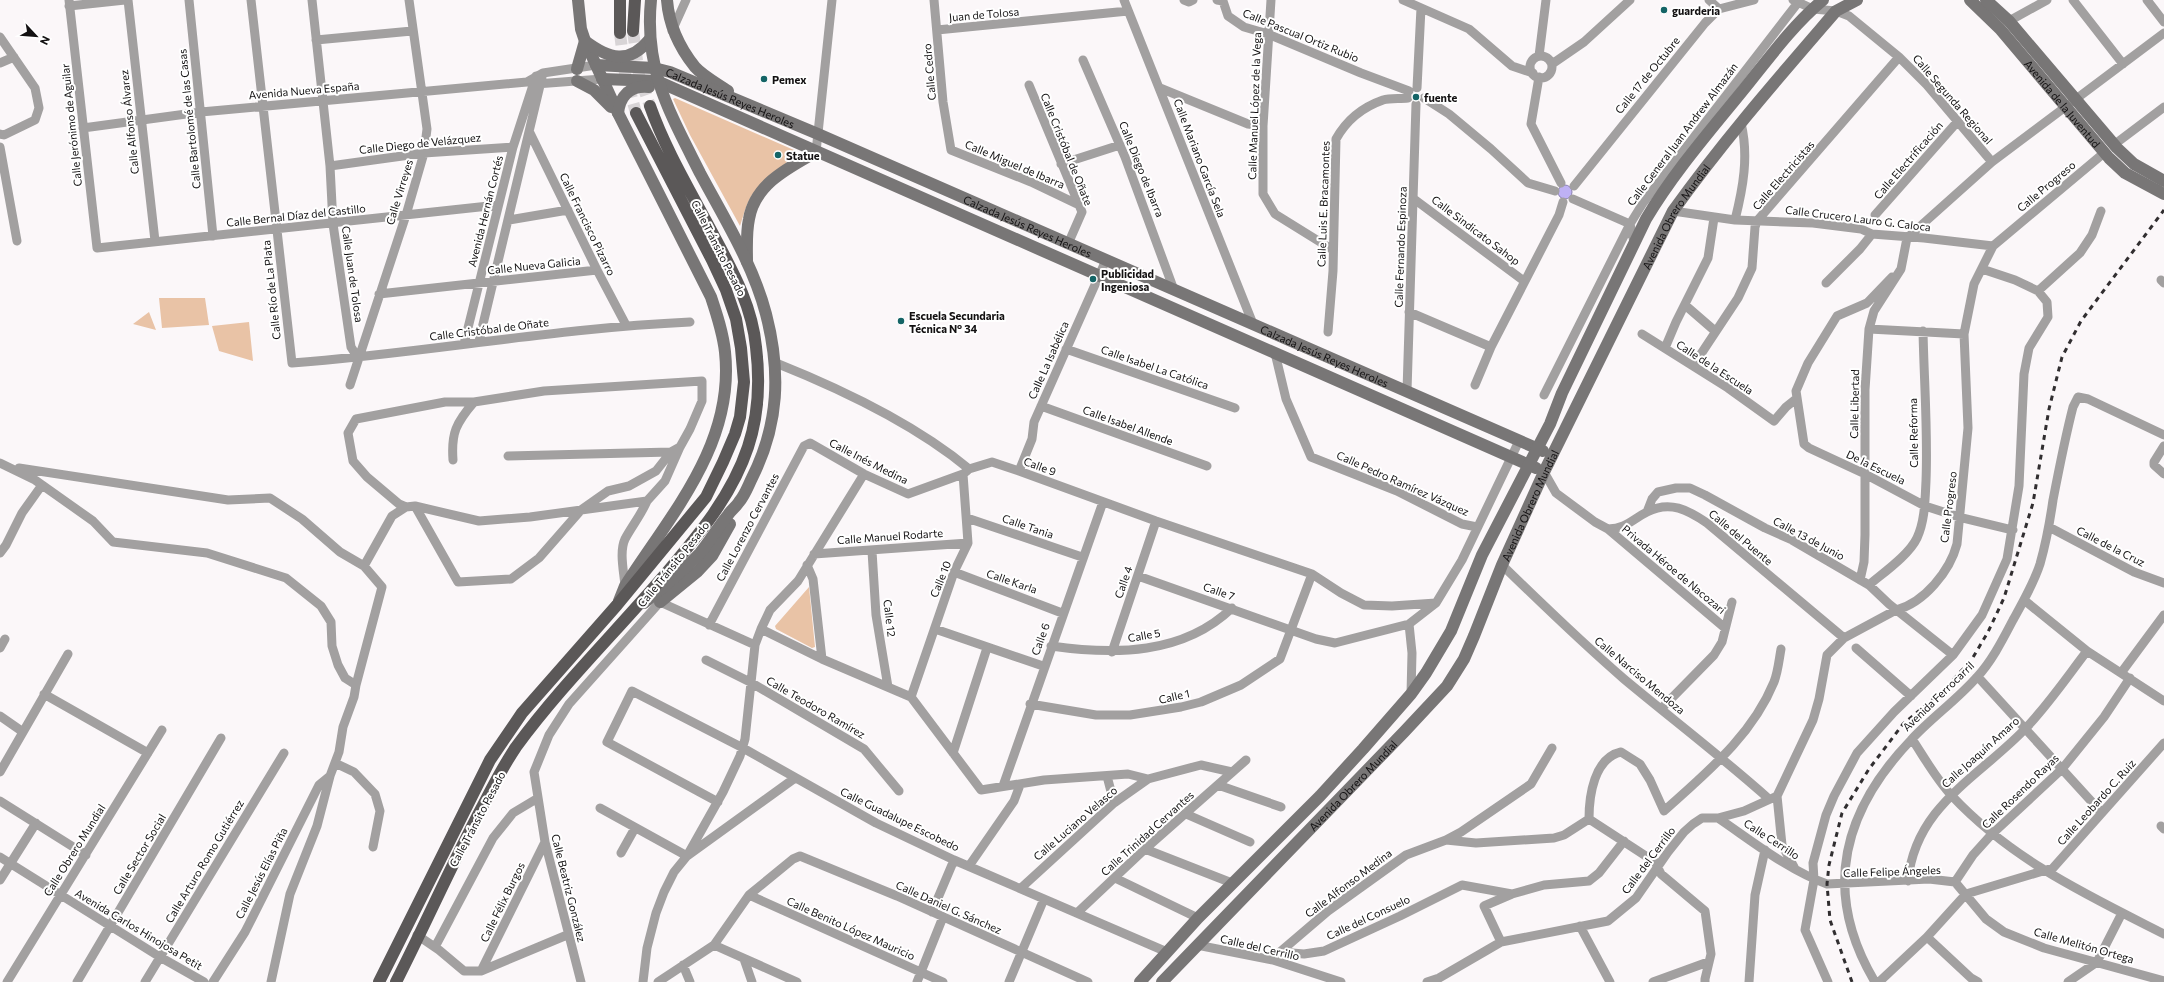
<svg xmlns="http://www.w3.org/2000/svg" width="2164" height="982" viewBox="0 0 2164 982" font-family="Commissioner,sans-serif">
	<rect width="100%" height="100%" fill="#fbf7f9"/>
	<path fill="#e9c3a6" d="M 675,98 L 794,150 C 788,168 767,176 755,191 C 747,200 744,214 740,226 L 690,135 L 673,99 Z
		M 159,298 L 205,298 L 209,325 L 162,328 Z
		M 149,312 L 156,330 L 133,324 Z
		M 249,322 L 253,361 L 219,351 L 212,326 Z
		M 809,587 L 815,647 L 812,648 L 776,629 L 775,626 Z"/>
	<path fill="#beb1f4" stroke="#8b81b0" d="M1558 192a7 7 0 1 1 14 0a7 7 0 1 1-14 0Z"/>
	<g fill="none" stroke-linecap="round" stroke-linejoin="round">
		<path stroke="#d8d4d6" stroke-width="12" stroke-dasharray="12 6" stroke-linecap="butt" d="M 633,31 L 639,75 L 650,106
			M 620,33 L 625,73 L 636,113"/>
		<path stroke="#a2a0a0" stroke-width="9" d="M 69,0 L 97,248 L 498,205
			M 128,0 L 155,241
			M 189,0 L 213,236
			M 251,0 L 292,363 C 425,353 556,328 690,322
			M 312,0 L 330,166 L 333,224 L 351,347 L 358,358
			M 934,0 L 943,102 L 951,150 L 1031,182 L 1077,204
			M 1124,0 L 1253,324
			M 1184,0 L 1189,2 L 1193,0
			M 1217,0 L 1223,1 L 1228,16 L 1244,27 L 1268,34 L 1361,73 L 1409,91
			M 1271,0 L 1263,126 L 1263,194 L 1275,214 L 1333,250
			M 1403,0 L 1469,29 L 1512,66 L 1533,73
			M 1709,0 L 1719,9
			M 1793,0 L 1813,9 L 1836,11 L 1849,16 L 1899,57 L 1927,85 L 1992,162
			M 2073,0 L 2123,64
			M 2147,0 L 2164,22
			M 69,6 L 125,0
			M 2009,21 L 2047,0
			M 937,30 L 1128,11
			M 672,31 L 686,0
			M 0,37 L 35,88 L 39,108 L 35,120 L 4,135 L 0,134
			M 316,40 L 412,31
			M 1539,56 L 1546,0
			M1530 67a11 11 0 1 1 22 0a11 11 0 1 1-22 0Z
			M 1083,60 L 1125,157 L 1174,290
			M 0,63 L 14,57
			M 1552,64 L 1584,42 L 1630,0
			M 1539,77 L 1531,124 L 1561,183
			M 536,84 L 602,79
			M 1029,85 L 1082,212 L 1068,244
			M 1160,88 L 1248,124 L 1263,126
			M 1417,88 L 1421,8
			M 1424,98 L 1449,114 L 1491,149 L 1528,183 L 1555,191
			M 83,128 L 201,112 L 527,82 L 543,73 L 596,65
			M 530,133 L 597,270 L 626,325
			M 2115,144 L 2164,107
			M 0,147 L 17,241
			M 816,152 L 832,0
			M 1061,164 L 1120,145
			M 330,166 L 424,153 L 513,147
			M 1574,186 L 1705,23 L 1719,9 L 1754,0
			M 1414,199 L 1524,281
			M 1573,199 L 1630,224 L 1634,242
			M 1673,211 L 1735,220 L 1813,223 L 1861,229 L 1872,234 L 1924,238 L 1993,246
			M 1875,215 L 1958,121
			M 509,220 L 568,210
			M 1735,220 C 1743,188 1749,156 1741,123
			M 1892,277 L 1867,303 L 1837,316 L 1808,363 L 1796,391 L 1804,444 L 1809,448 L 1865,474 L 1925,506 L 1959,517 L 2013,530
			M 2161,280 L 2164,283
			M 1826,283 L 1860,249 L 1872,234
			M 2038,291 L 2080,253 L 2092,235 L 2101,211
			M 379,294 L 597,270
			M 1685,305 L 1715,331
			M 1409,312 L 1491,347
			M 1869,329 L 1964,334
			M 1328,332 L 1333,271 L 1336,139 C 1346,121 1363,107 1383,100 C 1390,98 1400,99 1408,98
			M 1642,334 L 1728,388 L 1774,421 L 1786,407 L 1796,399
			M 479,341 L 543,73
			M 464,344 L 513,147 L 536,76
			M 1665,348 L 1676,322 L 1708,258 L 1714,218
			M 1066,349 L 1235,408
			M 1275,353 L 1286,399 L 1311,457 L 1397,491 L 1462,524 L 1477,527
			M 776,363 C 841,389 915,424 969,469 L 992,462 L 1019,471 L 1156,521 L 1312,574 L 1341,593 L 1364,605 L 1392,606 L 1436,603
			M 1693,366 L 1738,298 L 1752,268 L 1755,227 L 1757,221 L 1899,57
			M 350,385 L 406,215 L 424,153 L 427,129 L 409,0
			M 1475,385 L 1491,347 L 1559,215 L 1563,202
			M 1407,391 L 1416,104
			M 1544,395 L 1630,224 L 1643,203 L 1800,0
			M 474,402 L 445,402 L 356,419 L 348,433 L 353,461 L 367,477 L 399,504 L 406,507 L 415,506 L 479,521 L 530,517 L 647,501 L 665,481 L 680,447
			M 1041,406 L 1207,466
			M 2164,446 L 2154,462 L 2154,465 L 2164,474
			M 508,456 L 671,452
			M 0,463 L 35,480 L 93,521 L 113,542 L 207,553 L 286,578 L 321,606 L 331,622 L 332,646 L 338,665 L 345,678 L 356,685 L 354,697 L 343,727 L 339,752 L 330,776 L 317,826 L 290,894 L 271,982
			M 19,468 L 228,500 L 270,498 L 302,519 L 340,552 L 364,566 L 382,587 L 356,685
			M 1019,471 L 1032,439 L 1034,422 L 1106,260
			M 1544,472 L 1556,493 L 1595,522 L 1608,529 L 1725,628
			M 415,506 L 458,582 L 511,579 L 539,558 L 581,510 L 608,491 L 629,486 L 656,471 L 671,452 L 680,447 L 690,429 L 702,401 L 702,381 L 544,391 L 474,402 C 456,423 451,433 453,460
			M 1647,512 L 1652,499 L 1658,492 L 1676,488 L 1690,488 L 1705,495 L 1765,528 L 1792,540 L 1869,585 L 1889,604 L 1953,655
			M 967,518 L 1082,557
			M 2049,527 L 2134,572 L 2164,583
			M 1608,529 C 1627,528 1631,520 1647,512 C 1670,500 1688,510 1707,523 L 1844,638
			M 872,551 L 876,615 L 888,687
			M 0,553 L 6,545 L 22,513 L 42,485
			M 814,554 L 968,543
			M 807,565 L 813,579 L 822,659
			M 1502,565 C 1542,604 1581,642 1624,679 C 1672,719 1722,757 1769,799
			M 364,566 L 392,516 L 406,507
			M 954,572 L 1062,613
			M 1138,576 L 1316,639 L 1335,643 L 1409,624 L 1436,603 L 1462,560 L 1519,441
			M 1860,580 L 1864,562 L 1865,535 L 1865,390 L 1869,329 L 1874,311 L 1901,269 L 1907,238 L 1992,162 L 2164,33
			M 1869,585 C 1883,573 1909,555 1917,538 C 1925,521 1925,500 1926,481 C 1928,431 1924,381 1923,331
			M 625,586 C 624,572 619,552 625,539 C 632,526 641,515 647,501
			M 2024,600 L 2087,651 L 2164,701
			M 1409,624 L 1412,653 L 1411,694
			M 709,625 L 804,446 L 810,443 L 864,474 L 908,494 L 963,474
			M 761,629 L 822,659 L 911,697 L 981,790 L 1044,780 L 1128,774 L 1148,779 L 1201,765 L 1232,772
			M 935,629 L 1043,666
			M 1051,646 C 1114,655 1183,655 1232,608
			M 0,648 L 5,639
			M 1856,648 L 1911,696
			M 1112,652 L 1156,521
			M 706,660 L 750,682 L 864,749 L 899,791
			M 2121,673 L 2164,615
			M 1978,677 L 2102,813
			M 44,694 L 148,753
			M 911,697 L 954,572 L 968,543 L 963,474 L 967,471
			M 1030,704 L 1096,715 L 1130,715 L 1181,707 L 1201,702 L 1241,685 L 1280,659 L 1312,574
			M 1661,709 L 1714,655 L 1722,642 L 1732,602
			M 0,716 L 23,732
			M 1912,739 C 1924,757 1936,779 1952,796 C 2012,860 2087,895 2164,934
			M 953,753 L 987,648
			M 335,763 L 354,772 L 375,794 L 380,811 L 373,847
			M 0,772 L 68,654
			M 1107,776 L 1114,803
			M 1218,785 L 1281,807
			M 1003,786 L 1103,502
			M 0,801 L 86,855
			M 718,802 L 607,742 L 632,691 L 743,748 L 876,823 L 954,860 L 1167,952
			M 600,808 L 687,856 L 795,778
			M 1186,814 L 1250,842
			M 1718,818 C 1752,841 1788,870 1827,884 L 1929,879 L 1955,882 L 1986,919 L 2004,932 L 2044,948 L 2164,981
			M 1589,819 L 1655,862 L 1661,874 L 1705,911 L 1711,954 L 1705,979 L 1705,982
			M 2161,826 L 2164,829
			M 1446,840 L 1476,843 L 1554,838 L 1564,835 L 1589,819 C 1589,796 1594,758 1621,752 L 1640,764 L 1650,780 L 1664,811 C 1706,773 1752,736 1774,682 C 1778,672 1779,660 1781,649
			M 1145,849 L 1232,883
			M 621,853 L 635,828
			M 0,857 L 160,957 L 204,982
			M 969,866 L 1014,801 L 1020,785
			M 1794,867 L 1782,845 L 1777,796 L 1813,720 L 1819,699 L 1827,655 L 1844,638 L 1896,610 C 1924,603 1950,571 1957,544 L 1968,428 L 1964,334 L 1974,284 L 1993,246 L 2104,153
			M 1115,878 L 1198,918
			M 0,880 L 36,823
			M 1908,881 C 1915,806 1979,777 2025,729 C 2048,705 2067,677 2087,651
			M 1955,882 L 1973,855 L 1991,835 L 2062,769 L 2104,717 L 2130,678
			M 1021,888 L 1114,803 L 1148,779
			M 749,895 L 943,982
			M 932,912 L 954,860
			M 1078,912 L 1145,849 L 1246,760
			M 1580,926 L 1610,982
			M 417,935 L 439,950 L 464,971 L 481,971 L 567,935
			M 1927,937 L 1971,978 L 1978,982
			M 1501,942 L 1484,906 L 1512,894 L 1544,885 L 1589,881 L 1599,873 L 1624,841
			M 714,945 L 797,982
			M 1197,945 L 1273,960 L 1341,982
			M 435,947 L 493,838 L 513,813 L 538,798
			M 1280,952 L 1304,954 L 1324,951 L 1400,916 L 1462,885 L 1512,894
			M 744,959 L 752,982
			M 1273,960 L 1280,952 L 1328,911 L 1406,855 L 1446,840 L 1461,832 L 1531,784 L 1552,748
			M 683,965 L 690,982
			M 481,971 L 545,842
			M 7,982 L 162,730
			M 77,982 L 221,738
			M 145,982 L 284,753
			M 213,982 L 245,932 L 319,785 L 330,776
			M 581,982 L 545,842 L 534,772 L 549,735 L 569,704 L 660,602 L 755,645
			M 643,982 L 647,948 L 656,913 L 664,892 L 674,872 L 687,856 L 723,792 L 740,756 L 745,739 L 755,645 L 761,629 L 770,610 L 798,581 L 864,474
			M 658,982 L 714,945 L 749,895 L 793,859 L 800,856 L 897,896 L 1088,982
			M 917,982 L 943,917
			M 1009,982 L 1044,899
			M 1427,982 L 1439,978 L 1501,942 L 1608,921 L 1636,898 L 1668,852 L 1684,832 L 1693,824 L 1702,818 L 1718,818 L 1744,811 L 1777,796
			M 1653,982 L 1708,962
			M 1749,982 L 1755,895 L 1765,850
			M 1828,982 L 1805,930 L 1814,880 L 1813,863 L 1826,815 L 1834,796 L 1857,753 L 1894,712 L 1953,655 L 1982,615 L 2007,559 L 2019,486 L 2024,374 L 2029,348 L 2048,317 L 2047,302 L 2038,291 L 2015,280 L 1982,269
			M 1875,982 C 1822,893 1841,813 1911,740 C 1931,718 1957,700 1977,677 C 1992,661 2003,639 2013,620 C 2023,602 2034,583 2040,564 C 2046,543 2050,521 2053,500 C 2059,469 2065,438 2073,407 L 2078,397 L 2088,399 L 2164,435
			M 1879,982 L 1927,937 L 1966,894 L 2053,868 L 2164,743
			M 2068,982 L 2097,962 L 2122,913"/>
		<g stroke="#787676" stroke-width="12">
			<path d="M 578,0 L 581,29 L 585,41 L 618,113 L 711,297 C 717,315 723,333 725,352 C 735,444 671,514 625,586 L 619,601"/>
			<path d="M 667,0 C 669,26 679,47 695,67 C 703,76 718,84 728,91"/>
			<path id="s1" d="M 1970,0 L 2000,29 L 2109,158 L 2125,173 L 2164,194"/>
			<path d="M 1986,0 L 2009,21 L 2117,148 L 2134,164 L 2164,181"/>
			<path id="s2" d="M 596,65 L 654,68 L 670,72 L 818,134 L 1543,451"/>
			<path d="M 577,69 L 585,41 C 609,59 629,65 650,39"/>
			<path d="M 602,79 L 657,81 L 1536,468"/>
			<path d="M 577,81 L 594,90 L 611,107"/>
			<path d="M 618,113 C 620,96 630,85 649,87"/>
			<path d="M 747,262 C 747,248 746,233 749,219 C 755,184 788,168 816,152"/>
			<path d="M 660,602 L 698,571 L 712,556 L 730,524"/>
			<path d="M 644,603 C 664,587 683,571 700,553 C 710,541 718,527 728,515 C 731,510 736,507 739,502 C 745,495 748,486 752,478 C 779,424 781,372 766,314 C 753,264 724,218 700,173 C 670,113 644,70 651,0"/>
			<path d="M 1140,982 L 1198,918 L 1320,796 L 1363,749 L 1411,694 L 1426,673 L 1451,631 L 1482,555 L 1550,424 L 1562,393 L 1646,219 C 1674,172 1710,131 1744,89 C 1769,58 1793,25 1823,0"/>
			<path id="s3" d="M 1162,982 L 1404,732 L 1447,686 L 1464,659 L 1474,636 L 1502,565 L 1544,472 L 1673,211 C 1723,141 1780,76 1836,11 L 1857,0"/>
		</g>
		<path stroke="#5b5858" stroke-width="12" d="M 620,0 L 620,33
			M 633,31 L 635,0
			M 379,982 L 490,760 L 522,713 L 617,605 L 706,497 L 723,462 L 735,434 L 740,417 L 744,382 L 741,348 L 736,319 L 726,290 L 712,260 L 636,113
			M 396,982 C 425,925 451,866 481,809 C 492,788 503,766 516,747 C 560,687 614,634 662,578 C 696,538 731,498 748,447 C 759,414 760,380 756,347 C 752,305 732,270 713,234 C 691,192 666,151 650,106"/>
		<path stroke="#312e30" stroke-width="3" stroke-dasharray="5 5" stroke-linecap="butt" d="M 1852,982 L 1830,920 L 1827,884 L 1829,865 L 1842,813 L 1869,769 L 1903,724 L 1944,690 L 1972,659 L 1988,632 L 2004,598 L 2033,503 L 2049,409 L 2062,357 L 2081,321 L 2164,210"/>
	</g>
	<g fill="#146466" stroke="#fff" stroke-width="1.5">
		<circle cx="1664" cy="10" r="4"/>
		<circle cx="764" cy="79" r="4"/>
		<circle cx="1416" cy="97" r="4"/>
		<circle cx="778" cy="155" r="4"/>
		<circle cx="1093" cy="279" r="4"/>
		<circle cx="901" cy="321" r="4"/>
	</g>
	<g text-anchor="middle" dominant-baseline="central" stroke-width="4" stroke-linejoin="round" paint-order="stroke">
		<g font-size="11" font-weight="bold" fill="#131112" stroke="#fff" text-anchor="start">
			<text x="1672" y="10">guarderia</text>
			<text x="772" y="79">Pemex</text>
			<text x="1424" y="97">fuente</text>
			<text x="786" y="155">Statue</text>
			<text x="1101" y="273">Publicidad<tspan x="1101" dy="13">Ingeniosa</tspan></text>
			<text x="909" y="315">Escuela Secundaria<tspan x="909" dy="13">Técnica Nº 34</tspan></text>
		</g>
		<g font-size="11" fill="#131112" stroke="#fff">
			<text transform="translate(984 14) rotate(-5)">Juan de Tolosa</text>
			<text transform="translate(1301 35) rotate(22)">Calle Pascual Ortiz Rubio</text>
			<text transform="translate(929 72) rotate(-95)">Calle Cedro</text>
			<text transform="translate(1647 75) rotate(-51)">Calle 17 de Octubre</text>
			<text transform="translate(304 90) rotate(-5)">Avenida Nueva España</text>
			<text stroke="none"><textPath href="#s2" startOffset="140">Calzada Jesús Reyes Heroles</textPath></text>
			<text transform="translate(1953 99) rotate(49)">Calle Segunda Regional</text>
			<text stroke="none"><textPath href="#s1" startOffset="139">Avenida de la Juventud</textPath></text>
			<text transform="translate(1254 106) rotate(-88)">Calle Manuel López de la Vega</text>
			<text transform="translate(189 119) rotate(-96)">Calle Bartolomé de las Casas</text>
			<text transform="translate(129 122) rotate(-96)">Calle Alfonso Álvarez</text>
			<text transform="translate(71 125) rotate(-96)">Calle Jerónimo de Aguilar</text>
			<text transform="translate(1682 134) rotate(-53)">Calle General Juan Andrew Almazán</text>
			<text transform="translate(420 143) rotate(-6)">Calle Diego de Velázquez</text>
			<text transform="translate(1067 149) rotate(68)">Calle Cristóbal de Oñate</text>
			<text transform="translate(1200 158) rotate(69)">Calle Mariano García Sela</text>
			<text transform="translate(1908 160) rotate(-49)">Calle Electrificación</text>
			<text transform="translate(1015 164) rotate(23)">Calle Miguel de Ibarra</text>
			<text transform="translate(1142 169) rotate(68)">Calle Diego de Ibarra</text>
			<text transform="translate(1783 175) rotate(-49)">Calle Electricistas</text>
			<text transform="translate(2046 186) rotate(-40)">Calle Progreso</text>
			<text transform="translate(399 192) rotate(-73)">Calle Virreyes</text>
			<text transform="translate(1323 204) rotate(-88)">Calle Luis E. Bracamontes</text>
			<text transform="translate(485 211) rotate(-76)">Avenida Hernán Cortés</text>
			<text transform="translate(296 215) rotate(-6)">Calle Bernal Díaz del Castillo</text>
			<text stroke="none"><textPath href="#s3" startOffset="934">Avenida Obrero Mundial</textPath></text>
			<text transform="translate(1858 218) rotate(7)">Calle Crucero Lauro G. Caloca</text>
			<text transform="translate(588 224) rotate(64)">Calle Francisco Pizarro</text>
			<text stroke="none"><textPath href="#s2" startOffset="464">Calzada Jesús Reyes Heroles</textPath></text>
			<text transform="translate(1476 230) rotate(37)">Calle Sindicato Sahop</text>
			<text transform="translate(1400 247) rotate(-88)">Calle Fernando Espinoza</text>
			<text transform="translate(719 248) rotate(63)">Calle Tránsito Pesado</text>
			<text transform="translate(534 265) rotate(-6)">Calle Nueva Galicia</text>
			<text transform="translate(353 274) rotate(82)">Calle Juan de Tolosa</text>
			<text transform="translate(271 290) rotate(-96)">Calle Río de La Plata</text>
			<text transform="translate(489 329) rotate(-7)">Calle Cristóbal de Oñate</text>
			<text stroke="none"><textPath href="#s2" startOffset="788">Calzada Jesús Reyes Heroles</textPath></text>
			<text transform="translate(1048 360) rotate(-66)">Calle La Isabélica</text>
			<text transform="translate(1155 367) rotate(19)">Calle Isabel La Católica</text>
			<text transform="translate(1715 367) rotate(33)">Calle de la Escuela</text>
			<text transform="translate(1854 404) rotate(-89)">Calle Libertad</text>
			<text transform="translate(1128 425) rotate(20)">Calle Isabel Allende</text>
			<text transform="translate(1913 433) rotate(-91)">Calle Reforma</text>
			<text transform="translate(869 461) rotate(27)">Calle Inés Medina</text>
			<text transform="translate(1040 466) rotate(20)">Calle 9</text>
			<text transform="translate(1876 467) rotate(26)">De la Escuela</text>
			<text transform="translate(1403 483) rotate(24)">Calle Pedro Ramírez Vázquez</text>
			<text stroke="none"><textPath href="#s3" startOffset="610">Avenida Obrero Mundial</textPath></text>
			<text transform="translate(1948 507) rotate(-83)">Calle Progreso</text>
			<text transform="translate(1028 526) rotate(19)">Calle Tania</text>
			<text transform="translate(747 527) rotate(-62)">Calle Lorenzo Cervantes</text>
			<text transform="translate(890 536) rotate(-4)">Calle Manuel Rodarte</text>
			<text transform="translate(1741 537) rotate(40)">Calle del Puente</text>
			<text transform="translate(1809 538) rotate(28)">Calle 13 de Junio</text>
			<text transform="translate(2111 546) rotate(27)">Calle de la Cruz</text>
			<text transform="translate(673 564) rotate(-51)">Calle Tránsito Pesado</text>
			<text transform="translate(1674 569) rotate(40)">Privada Héroe de Nacozari</text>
			<text transform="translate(940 579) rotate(-68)">Calle 10</text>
			<text transform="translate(1012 581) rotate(19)">Calle Karla</text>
			<text transform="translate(1123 582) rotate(-71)">Calle 4</text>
			<text transform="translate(1219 591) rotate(19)">Calle 7</text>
			<text transform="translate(890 618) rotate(83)">Calle 12</text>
			<text transform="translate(1144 635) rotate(-10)">Calle 5</text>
			<text transform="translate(1040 639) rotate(-70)">Calle 6</text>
			<text transform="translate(1640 675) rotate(40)">Calle Narciso Mendoza</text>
			<text transform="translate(1174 696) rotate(-13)">Calle 1</text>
			<text transform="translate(1938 696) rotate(-44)">Avenida Ferrocarril</text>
			<text transform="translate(816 707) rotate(30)">Calle Teodoro Ramírez</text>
			<text transform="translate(1980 752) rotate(-42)">Calle Joaquín Amaro</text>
			<text stroke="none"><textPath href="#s3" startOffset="274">Avenida Obrero Mundial</textPath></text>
			<text transform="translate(2020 791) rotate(-44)">Calle Rosendo Rayas</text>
			<text transform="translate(2096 802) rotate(-48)">Calle Leobardo C. Ruiz</text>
			<text transform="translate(477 819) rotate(-62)">Calle Tránsito Pesado</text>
			<text transform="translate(900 819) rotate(26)">Calle Guadalupe Escobedo</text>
			<text transform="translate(1075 823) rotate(-41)">Calle Luciano Velasco</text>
			<text transform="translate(1147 833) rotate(-42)">Calle Trinidad Cervantes</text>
			<text transform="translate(1772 839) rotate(33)">Calle Cerrillo</text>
			<text transform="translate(74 850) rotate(-58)">Calle Obrero Mundial</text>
			<text transform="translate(139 854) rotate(-59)">Calle Sector Social</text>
			<text transform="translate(1648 860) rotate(-53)">Calle del Cerrillo</text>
			<text transform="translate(204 861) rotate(-59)">Calle Arturo Romo Gutiérrez</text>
			<text transform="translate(1892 871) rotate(-2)">Calle Felipe Ángeles</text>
			<text transform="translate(261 873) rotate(-63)">Calle Jesús Elías Piña</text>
			<text transform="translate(1348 883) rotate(-37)">Calle Alfonso Medina</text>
			<text transform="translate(569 888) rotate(76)">Calle Beatriz González</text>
			<text transform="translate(502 902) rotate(-64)">Calle Félix Burgos</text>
			<text transform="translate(949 907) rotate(24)">Calle Daniel G. Sánchez</text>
			<text transform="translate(1368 917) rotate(-25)">Calle del Consuelo</text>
			<text transform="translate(851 928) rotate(24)">Calle Benito López Mauricio</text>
			<text transform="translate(139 929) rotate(31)">Avenida Carlos Hinojosa Petit</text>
			<text transform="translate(2084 945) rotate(16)">Calle Melitón Ortega</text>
			<text transform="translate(1260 947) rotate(13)">Calle del Cerrillo</text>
		</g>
	</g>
	<g transform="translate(36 36) rotate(116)" stroke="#ffffff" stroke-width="3" paint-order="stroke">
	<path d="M0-3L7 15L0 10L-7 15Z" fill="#131112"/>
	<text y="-6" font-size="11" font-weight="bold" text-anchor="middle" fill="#131112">N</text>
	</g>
</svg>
